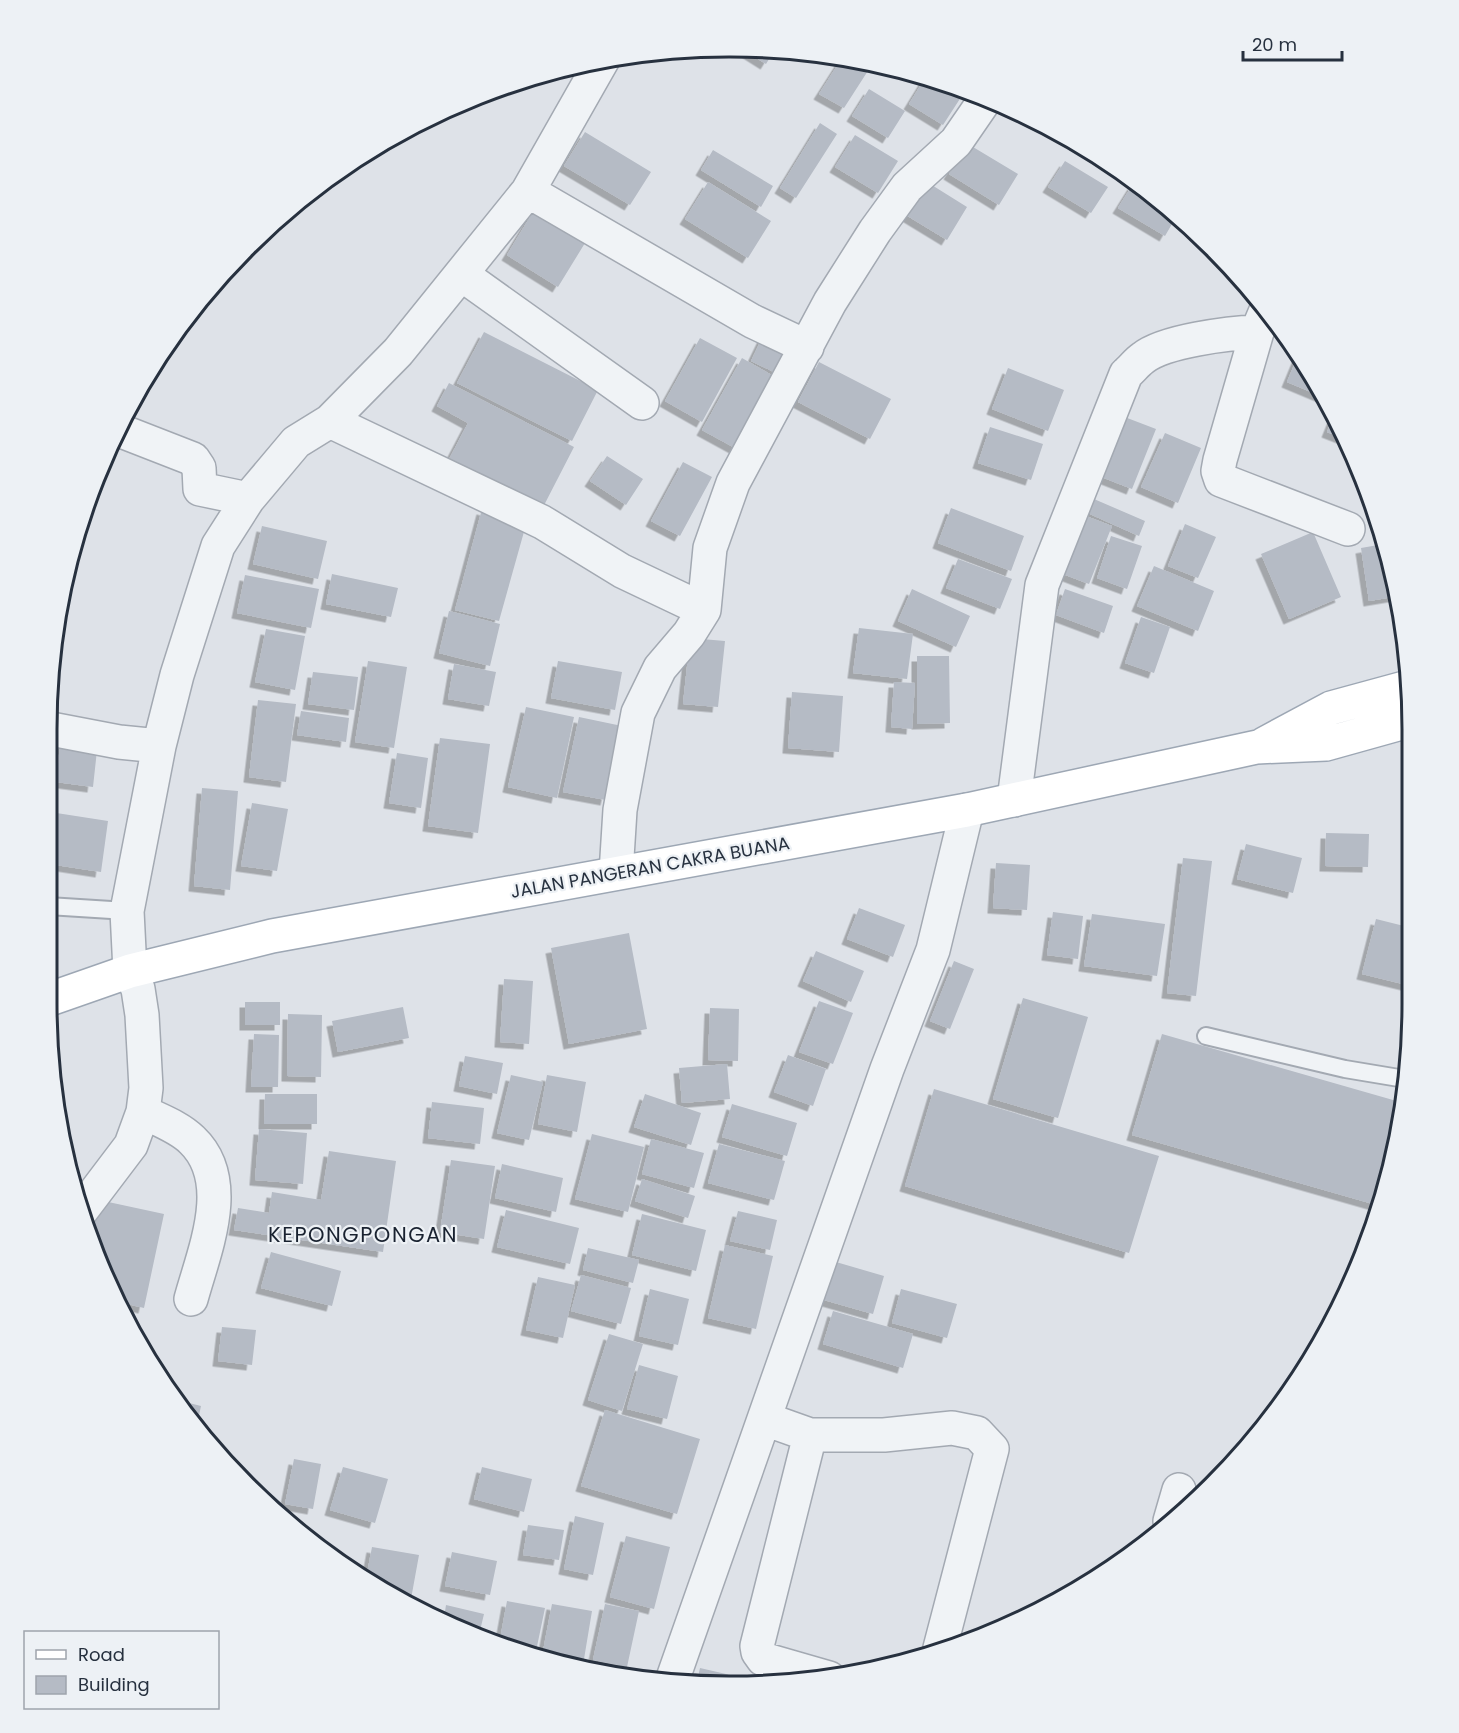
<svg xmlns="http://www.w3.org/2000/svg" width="1459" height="1733" viewBox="0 0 1459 1733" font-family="Poppins,sans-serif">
	<defs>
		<filter id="shadow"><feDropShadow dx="-5.5" dy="5.5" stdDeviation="0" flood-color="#0004"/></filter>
	</defs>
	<rect width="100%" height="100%" fill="#dee2e8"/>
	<path fill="#b5bbc5" filter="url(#shadow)" d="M 739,47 L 754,49 L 774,51 L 766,64 Z
		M 842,58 L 873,63 L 844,108 L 819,94 Z
		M 925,78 L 965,91 L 943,125 L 909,104 Z
		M 869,89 L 905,111 L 888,138 L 852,116 Z
		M 820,123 L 837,134 L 796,198 L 780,188 Z
		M 585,132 L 651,172 L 630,205 L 564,166 Z
		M 855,135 L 898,161 L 878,193 L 835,167 Z
		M 968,144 L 1018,174 L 999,205 L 949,174 Z
		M 713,150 L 773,186 L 761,207 L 701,170 Z
		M 1065,161 L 1108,187 L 1091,213 L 1048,187 Z
		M 708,182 L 771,221 L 748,258 L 685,219 Z
		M 927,182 L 967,207 L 947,240 L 906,215 Z
		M 1133,184 L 1176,217 L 1165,236 L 1118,208 Z
		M 533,212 L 585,243 L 558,287 L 507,255 Z
		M 766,330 L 793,344 L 778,374 L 751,361 Z
		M 484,332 L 598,390 L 572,441 L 457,383 Z
		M 700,338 L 737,358 L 702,422 L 665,401 Z
		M 1299,353 L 1323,397 L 1287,382 Z
		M 742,358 L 775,377 L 735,448 L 702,430 Z
		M 819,362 L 891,399 L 870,439 L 798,402 Z
		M 1008,368 L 1064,390 L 1048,431 L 992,409 Z
		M 449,383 L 574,447 L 539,515 L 445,467 L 468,423 L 437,406 Z
		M 1122,416 L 1156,429 L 1132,489 L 1099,476 Z
		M 1333,417 L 1345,439 L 1327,432 Z
		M 990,427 L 1043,444 L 1031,480 L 978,463 Z
		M 1165,433 L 1201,448 L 1178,503 L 1141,487 Z
		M 607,456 L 643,479 L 626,505 L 590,481 Z
		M 683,462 L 712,477 L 680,536 L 651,521 Z
		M 1087,496 L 1145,521 L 1139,536 L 1081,510 Z
		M 951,508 L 1024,536 L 1011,571 L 938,543 Z
		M 482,509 L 527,521 L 499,621 L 455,610 Z
		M 1078,513 L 1112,526 L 1089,584 L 1055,571 Z
		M 1185,524 L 1216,537 L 1198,578 L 1168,566 Z
		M 262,526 L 327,541 L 318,579 L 253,564 Z
		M 1313,532 L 1341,597 L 1289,619 L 1261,554 Z
		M 1111,536 L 1142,546 L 1127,589 L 1097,578 Z
		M 1384,544 L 1399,596 L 1369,601 L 1361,548 Z
		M 958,559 L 1012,579 L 1000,609 L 946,588 Z
		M 1154,566 L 1214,591 L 1198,631 L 1137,606 Z
		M 332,574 L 398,588 L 391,617 L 326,604 Z
		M 245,575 L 319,589 L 311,628 L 237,613 Z
		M 912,589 L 970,616 L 956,647 L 898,621 Z
		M 1065,589 L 1113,606 L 1104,633 L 1056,615 Z
		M 449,611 L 500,624 L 490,666 L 439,653 Z
		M 1141,617 L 1170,627 L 1154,673 L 1125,663 Z
		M 859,628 L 913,634 L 907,679 L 853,673 Z
		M 266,629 L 305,636 L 295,690 L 255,682 Z
		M 690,638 L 725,641 L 718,707 L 683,704 Z
		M 917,656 L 949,656 L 950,723 L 917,724 Z
		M 368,661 L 407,667 L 394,748 L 355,742 Z
		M 558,661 L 622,672 L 615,710 L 551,698 Z
		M 454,664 L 496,672 L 489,706 L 448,699 Z
		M 313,672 L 358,677 L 354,710 L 308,704 Z
		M 894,682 L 915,683 L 912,729 L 891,727 Z
		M 792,692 L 843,696 L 839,752 L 788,748 Z
		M 258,700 L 296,704 L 286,782 L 249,777 Z
		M 526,707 L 574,717 L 557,798 L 508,787 Z
		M 301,711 L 349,718 L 346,742 L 297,735 Z
		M 579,717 L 622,726 L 606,800 L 563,792 Z
		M 51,734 L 57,734 L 55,769 L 50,769 Z
		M 61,736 L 98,741 L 93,787 L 56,782 Z
		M 440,738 L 490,744 L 478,833 L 428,826 Z
		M 397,753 L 428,758 L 421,808 L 389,803 Z
		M 202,788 L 238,791 L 230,890 L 194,886 Z
		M 252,803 L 288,809 L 277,871 L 241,866 Z
		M 50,812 L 108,821 L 101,872 L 49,864 Z
		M 1326,833 L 1369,834 L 1368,867 L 1325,866 Z
		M 1246,844 L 1302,858 L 1293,893 L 1237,879 Z
		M 1183,858 L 1212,861 L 1196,996 L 1167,993 Z
		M 996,863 L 1030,865 L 1027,910 L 993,908 Z
		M 859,908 L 905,925 L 893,957 L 847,939 Z
		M 1053,912 L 1083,916 L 1078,959 L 1047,955 Z
		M 1092,914 L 1165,924 L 1157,976 L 1084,966 Z
		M 1376,919 L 1412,928 L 1411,986 L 1362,974 Z
		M 629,933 L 647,1029 L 569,1044 L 551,948 Z
		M 816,951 L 864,971 L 851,1002 L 803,981 Z
		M 954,961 L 974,969 L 950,1029 L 930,1021 Z
		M 504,979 L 533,981 L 529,1044 L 500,1042 Z
		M 1023,998 L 1088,1017 L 1058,1118 L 993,1099 Z
		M 819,1001 L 853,1013 L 833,1064 L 799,1052 Z
		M 245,1002 L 280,1002 L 280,1025 L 245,1025 Z
		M 403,1007 L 409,1038 L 338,1052 L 332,1021 Z
		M 710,1008 L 739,1009 L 738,1061 L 708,1060 Z
		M 288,1014 L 322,1015 L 321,1077 L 287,1076 Z
		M 254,1034 L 279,1035 L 278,1087 L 251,1087 Z
		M 1162,1034 L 1400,1102 L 1380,1206 L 1132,1135 Z
		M 788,1055 L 826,1069 L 813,1106 L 774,1092 Z
		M 465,1056 L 503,1063 L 497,1094 L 459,1086 Z
		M 727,1064 L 730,1099 L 682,1103 L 679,1068 Z
		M 511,1075 L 543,1082 L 529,1140 L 497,1133 Z
		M 547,1075 L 586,1082 L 577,1132 L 538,1124 Z
		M 934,1089 L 1159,1156 L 1129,1253 L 905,1186 Z
		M 265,1094 L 317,1094 L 317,1124 L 264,1124 Z
		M 645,1094 L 701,1113 L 691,1145 L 634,1127 Z
		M 432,1102 L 484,1108 L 480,1144 L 428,1138 Z
		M 732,1104 L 797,1123 L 787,1156 L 722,1137 Z
		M 259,1129 L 307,1133 L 303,1184 L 255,1180 Z
		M 64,1134 L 72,1138 L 66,1152 Z
		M 592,1134 L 644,1147 L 628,1212 L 575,1199 Z
		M 651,1139 L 704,1153 L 694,1188 L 642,1174 Z
		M 719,1144 L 785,1161 L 774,1200 L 708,1183 Z
		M 329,1151 L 396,1161 L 383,1252 L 234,1230 L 238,1208 L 269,1213 L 272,1192 L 321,1200 Z
		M 451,1160 L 495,1166 L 484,1239 L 440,1232 Z
		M 502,1164 L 563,1178 L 556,1212 L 495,1198 Z
		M 642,1179 L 695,1196 L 688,1218 L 635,1201 Z
		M 99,1200 L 164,1214 L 144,1308 L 115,1301 L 91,1236 Z
		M 506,1210 L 579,1228 L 570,1264 L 497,1247 Z
		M 738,1211 L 777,1220 L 770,1250 L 730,1241 Z
		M 642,1214 L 706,1230 L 696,1271 L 632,1255 Z
		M 725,1245 L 773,1256 L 756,1329 L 708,1318 Z
		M 588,1248 L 639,1260 L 633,1283 L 583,1270 Z
		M 271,1252 L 341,1271 L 332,1306 L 261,1288 Z
		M 836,1262 L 884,1276 L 873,1314 L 824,1300 Z
		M 581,1275 L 631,1288 L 621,1324 L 571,1311 Z
		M 538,1277 L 575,1285 L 563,1338 L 526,1330 Z
		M 650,1289 L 689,1299 L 678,1345 L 639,1336 Z
		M 901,1289 L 957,1304 L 947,1338 L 892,1323 Z
		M 833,1311 L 913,1334 L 903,1368 L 823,1344 Z
		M 222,1327 L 256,1330 L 252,1365 L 218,1361 Z
		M 609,1334 L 643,1344 L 622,1411 L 588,1400 Z
		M 639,1365 L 678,1376 L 667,1419 L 627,1409 Z
		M 181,1401 L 201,1406 L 197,1425 Z
		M 605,1410 L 700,1439 L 677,1514 L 581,1486 Z
		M 294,1459 L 321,1464 L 313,1509 L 285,1504 Z
		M 343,1467 L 388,1479 L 375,1523 L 330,1510 Z
		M 482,1467 L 532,1479 L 524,1512 L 474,1499 Z
		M 575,1516 L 604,1523 L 593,1575 L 564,1569 Z
		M 528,1525 L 564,1530 L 559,1560 L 523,1555 Z
		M 626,1536 L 670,1547 L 654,1609 L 610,1597 Z
		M 372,1547 L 419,1555 L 411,1599 L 366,1579 Z
		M 452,1552 L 497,1561 L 490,1595 L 445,1586 Z
		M 507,1601 L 545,1608 L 535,1656 L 499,1645 Z
		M 552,1604 L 592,1611 L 584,1659 L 543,1651 Z
		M 605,1604 L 639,1611 L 627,1667 L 593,1660 Z
		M 446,1605 L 484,1614 L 479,1635 L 444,1618 Z
		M 700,1668 L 752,1680 L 752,1681 L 697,1681 Z"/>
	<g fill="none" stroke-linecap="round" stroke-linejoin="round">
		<g stroke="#a3a9b2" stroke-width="20">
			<path id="service" d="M 48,906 L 127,911
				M 1206,1036 L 1345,1069 L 1405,1079"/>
		</g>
		<g stroke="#a3a9b2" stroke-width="36">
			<path id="minor" d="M 528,191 L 752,321 L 807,347
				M 461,274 L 642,403
				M 1265,313 L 1257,332 L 1220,460 L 1218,471 L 1221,480 L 1348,529
				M 330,421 L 542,522 L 622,571 L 704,610
				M 116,429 L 193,459 L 199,468 L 200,489 L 248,499
				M 51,729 L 119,742 L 159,746
				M 1014,800 L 1042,585 L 1126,374 C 1132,369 1137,362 1143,358 C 1164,341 1229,333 1257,332
				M 616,873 L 620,810 L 638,713 L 660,668 L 689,634 L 704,610 L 710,548 L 733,483 L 830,302 L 875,231 L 907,187 L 956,142 L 987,97
				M 143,1112 C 159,1120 179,1127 192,1140 C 235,1181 204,1251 191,1299
				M 81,1211 L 131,1145 L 143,1112 L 146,1088 L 142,1015 L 138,989 L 130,971 L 127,911 L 159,746 L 177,675 L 218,546 L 248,499 L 296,442 L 330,421 L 398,352 L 528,191 L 603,59
				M 765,1419 L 810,1435 L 884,1435 L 952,1428 L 977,1433 L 992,1449 L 940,1648
				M 810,1435 L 757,1646 L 758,1652 L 763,1659 L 829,1678
				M 1170,1521 L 1179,1490
				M 672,1681 L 887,1069 L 933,950 L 967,810"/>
		</g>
		<g stroke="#9da7b4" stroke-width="36">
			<path id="primary" d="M 1264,744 L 1331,708 L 1408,687
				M 47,1000 L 130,971 L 272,936 L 967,810 L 1257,747 L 1326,744 L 1412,720"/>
		</g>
		<use href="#service" stroke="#f0f3f6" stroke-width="16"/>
		<use href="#minor" stroke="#f0f3f6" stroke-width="33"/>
		<use href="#primary" stroke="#fff" stroke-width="33"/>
	</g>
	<g text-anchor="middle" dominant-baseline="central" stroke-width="4.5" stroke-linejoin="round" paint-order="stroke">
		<g font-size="18" fill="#27313f" stroke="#edf1f5">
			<text transform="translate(650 867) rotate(-10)">JALAN PANGERAN CAKRA BUANA</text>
		</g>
		<g font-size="21" letter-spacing="1.5" fill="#192230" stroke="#edf1f5">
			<text x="363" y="1234">KEPONGPONGAN</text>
		</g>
	</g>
	<path d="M0 0H1459V1733H0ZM729 57H730A672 672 0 0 1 1402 729V1004A672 672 0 0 1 730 1676H729A672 672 0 0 1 57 1004V729A672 672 0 0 1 729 57Z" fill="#edf1f5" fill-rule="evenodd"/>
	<path fill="none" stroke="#27313f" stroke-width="3" d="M729 57H730A672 672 0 0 1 1402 729V1004A672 672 0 0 1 730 1676H729A672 672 0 0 1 57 1004V729A672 672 0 0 1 729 57Z"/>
	<rect x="24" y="1631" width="195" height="78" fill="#edf1f5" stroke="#9ea4ac" stroke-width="1.5"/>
	<rect x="36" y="1650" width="30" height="9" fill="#ffffff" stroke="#9ea4ac" stroke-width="1.5"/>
	<text x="78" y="1661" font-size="18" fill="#27313f">Road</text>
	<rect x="36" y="1676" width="30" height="18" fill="#b5bbc5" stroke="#9ea4ac" stroke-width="1.5"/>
	<text x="78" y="1691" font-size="18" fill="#27313f">Building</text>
	<path d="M1243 51v9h99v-9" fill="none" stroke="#27313f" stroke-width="3"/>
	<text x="1252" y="51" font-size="18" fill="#27313f" stroke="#edf1f5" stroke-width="4.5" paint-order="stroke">20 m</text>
</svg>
